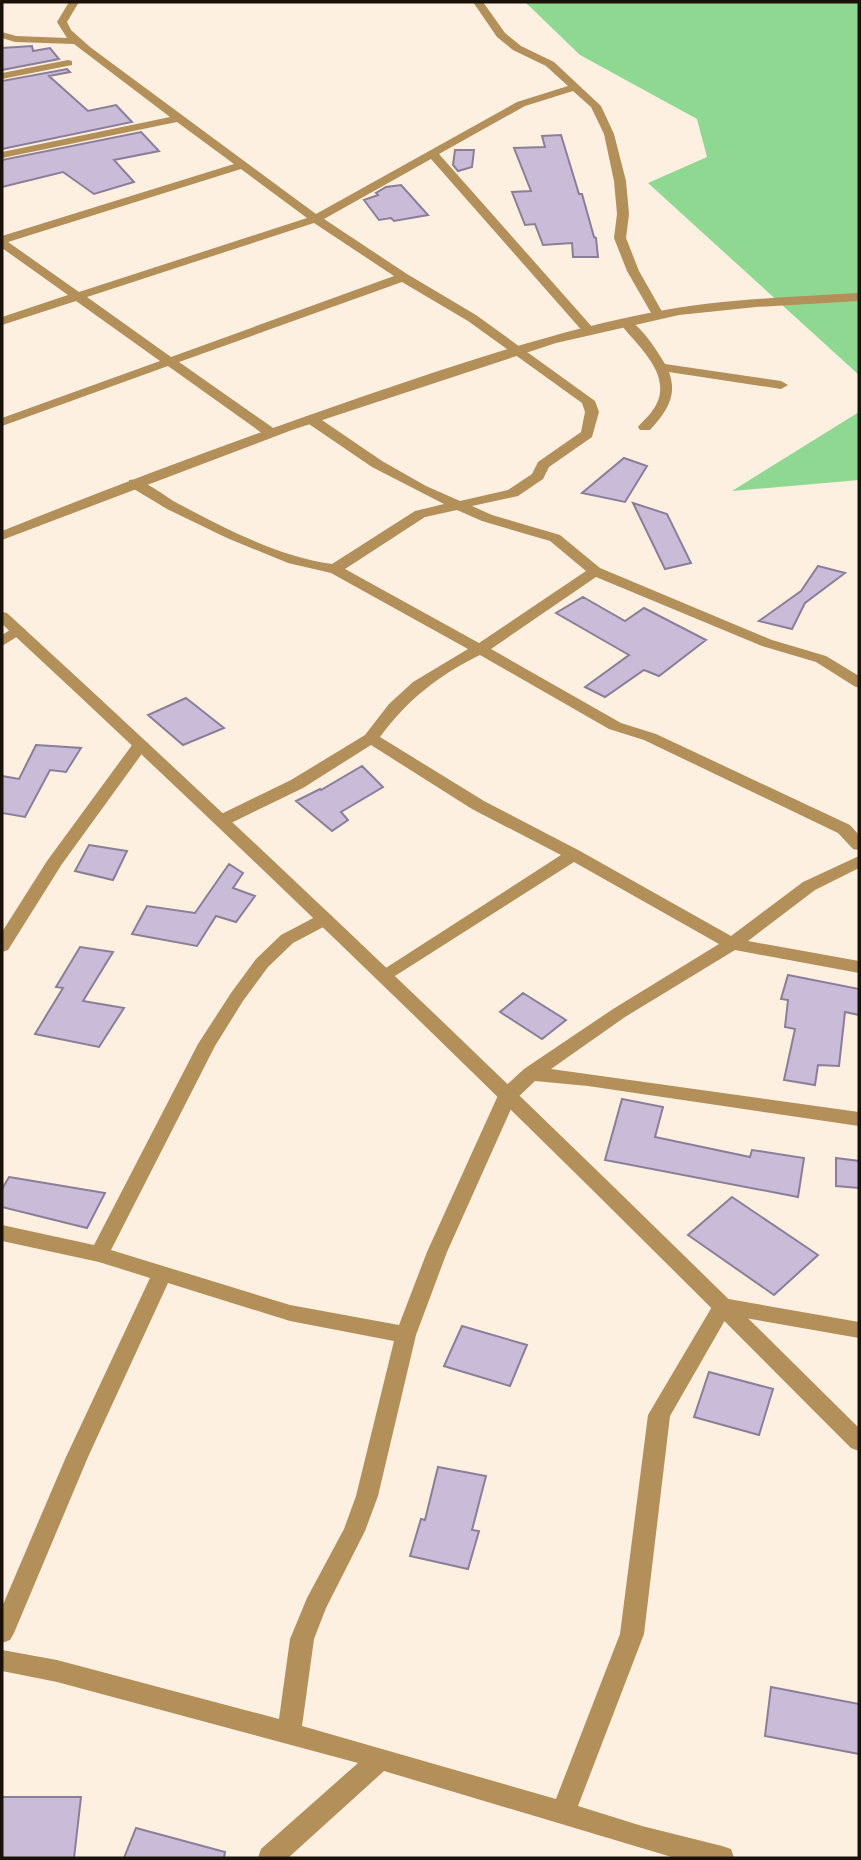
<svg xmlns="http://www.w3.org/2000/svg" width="861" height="1860" viewBox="0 0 861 1860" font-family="'Roboto Condensed',sans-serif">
	<rect width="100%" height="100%" fill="#fdf0e0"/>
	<path fill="#8fd891" d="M 525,2 L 859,2 L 859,375 L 648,183 L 707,157 L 697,119 L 580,55 Z
		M 859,412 L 859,480 L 732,491 Z"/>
	<path fill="#cabcd9" stroke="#8b7e99" stroke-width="2" d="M 32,46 L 33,51 L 50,48 L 59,59 L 2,70 L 2,48 Z
		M 67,69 L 70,72 L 49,76 L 88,111 L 116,105 L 132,122 L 2,149 L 2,81 Z
		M 141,132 L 159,151 L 114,160 L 134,182 L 94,194 L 63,172 L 2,187 L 2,160 Z
		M 561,135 L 579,194 L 582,194 L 594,237 L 596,238 L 598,257 L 573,257 L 572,243 L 543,245 L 535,224 L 525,225 L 512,192 L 531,191 L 514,148 L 545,147 L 542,136 Z
		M 455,150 L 474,150 L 472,167 L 458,171 L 453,165 Z
		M 401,185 L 428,215 L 394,221 L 391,218 L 379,220 L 364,200 L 378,195 L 376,193 L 386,187 Z
		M 624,458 L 647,466 L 625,502 L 582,493 Z
		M 633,503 L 667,514 L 691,563 L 665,569 Z
		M 818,566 L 845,573 L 805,603 L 792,629 L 759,621 L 801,591 Z
		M 583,597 L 625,621 L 644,608 L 706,640 L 659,676 L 644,670 L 605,697 L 585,687 L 629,655 L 556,613 Z
		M 186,698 L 224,728 L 183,745 L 148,715 Z
		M 36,745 L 81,748 L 66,772 L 50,770 L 25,817 L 2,813 L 2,776 L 19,779 Z
		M 362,766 L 383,787 L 341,812 L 348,820 L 332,831 L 296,801 L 320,789 L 321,790 Z
		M 89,845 L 127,851 L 113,880 L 75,871 Z
		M 229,864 L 243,873 L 233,888 L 255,896 L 236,922 L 216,916 L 197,946 L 132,934 L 147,906 L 195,913 Z
		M 80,947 L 113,952 L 83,1001 L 124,1008 L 99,1047 L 35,1034 L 63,988 L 56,987 Z
		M 788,975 L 859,989 L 859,1015 L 845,1012 L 839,1066 L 818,1065 L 815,1085 L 784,1080 L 795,1029 L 785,1027 L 788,1000 L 781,999 Z
		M 523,993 L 566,1020 L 542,1039 L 500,1012 Z
		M 622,1099 L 663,1107 L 655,1137 L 750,1157 L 752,1150 L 804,1158 L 798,1197 L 605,1160 Z
		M 836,1158 L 859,1161 L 859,1188 L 836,1186 Z
		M 9,1177 L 105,1193 L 87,1228 L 2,1207 L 2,1189 Z
		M 732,1197 L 818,1255 L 774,1295 L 688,1235 Z
		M 462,1326 L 527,1345 L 510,1386 L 444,1366 Z
		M 709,1372 L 773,1389 L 759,1435 L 694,1417 Z
		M 438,1467 L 486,1476 L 472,1530 L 479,1531 L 468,1569 L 410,1556 L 421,1519 L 425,1520 Z
		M 771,1687 L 859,1704 L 859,1754 L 765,1736 Z
		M 2,1797 L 81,1797 L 74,1858 L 2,1858 Z
		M 136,1828 L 225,1852 L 224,1858 L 124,1858 Z"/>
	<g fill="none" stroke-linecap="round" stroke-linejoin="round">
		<path fill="#b38f5a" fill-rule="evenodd" d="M 69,2 L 79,2 L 67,22 L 71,30 L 90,47 L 316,214 L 517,102 L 568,86 L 546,66 L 513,50 L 497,37 L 473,2 L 483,2 L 505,33 L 521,46 L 554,62 L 601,106 L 614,134 L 626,181 L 629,214 L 626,238 L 639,271 L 664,315 L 662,318 L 654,318 L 627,271 L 614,238 L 617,214 L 614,181 L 604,134 L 591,107 L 573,91 L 525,106 L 439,154 L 593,328 L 593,334 L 585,334 L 431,159 L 324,219 L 407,274 L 476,315 L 595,401 L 599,412 L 592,437 L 549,467 L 543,479 L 518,496 L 472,506 L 492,515 L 560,535 L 600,568 L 772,640 L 826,656 L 859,676 L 859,688 L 854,686 L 816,662 L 762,646 L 596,577 L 491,649 L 621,723 L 656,734 L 850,825 L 859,835 L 859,850 L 853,849 L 838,833 L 644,740 L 609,729 L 480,655 C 439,675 407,700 380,737 L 484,801 L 580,851 L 731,936 L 803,882 L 859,856 L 859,868 L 815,890 L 748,941 L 859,961 L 859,973 L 735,950 L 625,1017 L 551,1069 L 859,1112 L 859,1126 L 588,1086 L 535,1081 L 515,1100 L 447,1252 L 416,1335 L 378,1496 L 365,1531 L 326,1608 L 314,1639 L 302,1726 L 556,1799 L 620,1634 L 648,1415 L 716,1300 L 723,1298 L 859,1322 L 859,1338 L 728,1315 L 670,1416 L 644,1634 L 578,1806 L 642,1826 L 722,1846 L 731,1849 L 734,1858 L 675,1858 L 384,1771 L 288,1858 L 258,1858 L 261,1849 L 358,1763 L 57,1682 L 2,1671 L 2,1650 L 57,1660 L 279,1719 L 290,1639 L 307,1598 L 344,1529 L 356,1496 L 394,1341 L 290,1321 L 168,1283 L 88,1457 L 14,1633 L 10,1640 L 2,1643 L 2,1607 L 66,1457 L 150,1278 L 99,1262 L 2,1241 L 2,1225 L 94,1245 L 198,1044 L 231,993 L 256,959 L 281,935 L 319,915 L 331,915 L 334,919 L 331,923 L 293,943 L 268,967 L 243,1001 L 215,1046 L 111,1250 L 290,1305 L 399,1325 L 427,1252 L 500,1091 L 524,1069 L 613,1009 L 719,944 L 574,862 L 384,983 L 375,977 L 378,973 L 561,855 L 472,809 L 371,745 L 303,788 L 229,824 L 217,824 L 215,820 L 217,816 L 291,780 L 365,735 L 389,704 L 413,682 L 468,649 L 331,573 L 288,563 L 227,538 L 167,509 L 129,486 L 129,480 C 143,477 164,496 177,503 C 224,528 279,557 332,564 L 415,511 L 444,504 L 372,467 L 306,422 L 306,416 L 316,416 L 382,461 L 426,486 L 460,501 L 508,490 L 532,474 L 538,462 L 581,432 L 585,412 L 582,403 L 468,321 L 402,282 L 179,362 L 276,430 L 276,436 L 266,436 L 168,366 L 2,426 L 2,418 L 160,361 L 76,301 L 2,325 L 2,317 L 68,295 L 2,248 L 2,236 L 234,164 L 177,122 L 2,158 L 2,152 L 170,117 L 74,44 L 15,42 L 2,38 L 2,32 L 16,36 L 67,38 L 57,22 ZM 241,169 L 307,218 L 79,292 L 8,242 ZM 314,223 L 394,276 L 171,357 L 87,297 ZM 457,510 L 482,521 L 550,541 L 586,571 L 479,643 L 345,569 L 425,517 Z
			M 68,60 L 72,61 L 72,65 L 2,79 L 2,73 Z
			M 625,318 C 641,325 656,349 665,364 L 781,381 L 788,385 L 781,389 L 669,372 C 678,397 666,412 650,430 L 640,430 L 638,427 C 644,420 652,413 656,405 C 673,373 635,344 619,322 Z
			M 18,625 L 26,630 L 23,633 L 2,646 L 2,635 Z
			M 141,739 L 149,744 L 62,864 L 8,950 L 2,952 L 2,932 L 47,861 L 135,741 Z"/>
		<path fill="#b38f5a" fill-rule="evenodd" d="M 859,293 L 859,301 L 756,307 L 679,315 L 556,343 L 292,430 L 2,540 L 2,531 C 121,483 242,438 364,396 C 459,364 555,331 654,312 C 721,299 790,297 859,293 Z
			M 2,612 L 7,613 C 297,879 580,1151 859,1428 L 859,1451 L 851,1448 C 573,1168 291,892 2,624 Z"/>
	</g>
	<rect width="861" height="1860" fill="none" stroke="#1a1209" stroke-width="7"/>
</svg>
